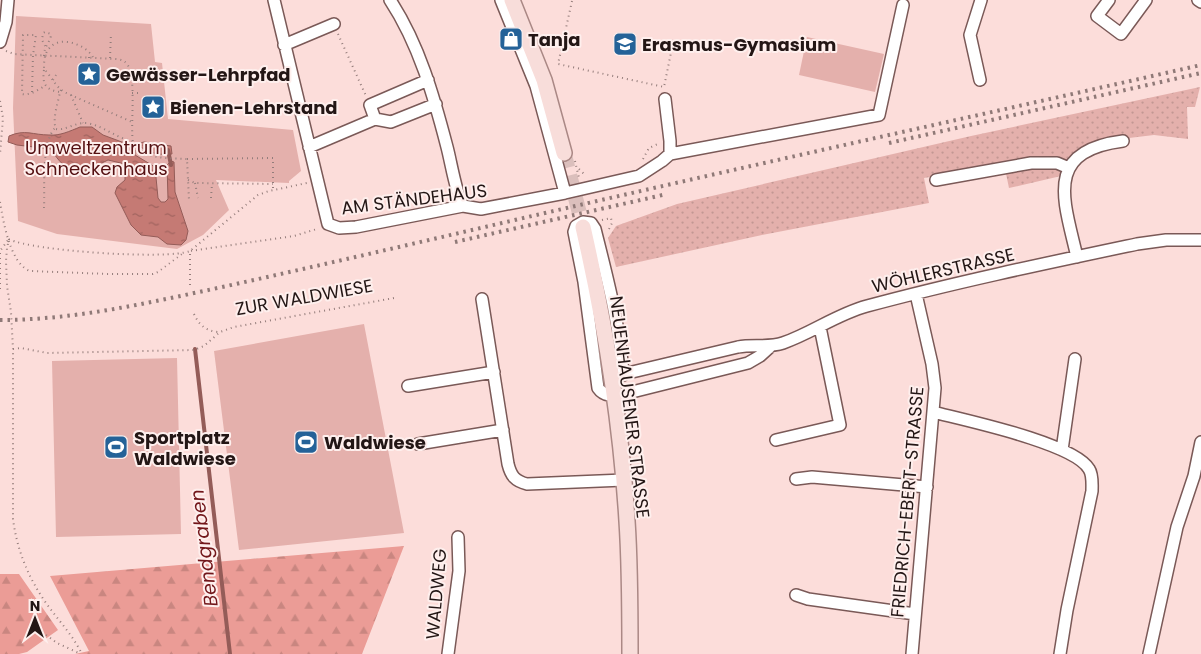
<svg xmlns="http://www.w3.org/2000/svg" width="1201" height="654" viewBox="0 0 1201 654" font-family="Poppins,sans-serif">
	<defs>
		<pattern id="forest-firs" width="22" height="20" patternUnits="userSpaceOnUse" patternTransform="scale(1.25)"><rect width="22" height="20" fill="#eb9c96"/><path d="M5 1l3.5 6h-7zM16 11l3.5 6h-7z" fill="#c98680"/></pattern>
		<pattern id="garden-dots" width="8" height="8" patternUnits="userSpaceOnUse" patternTransform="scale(1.25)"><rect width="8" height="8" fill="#e4b0ac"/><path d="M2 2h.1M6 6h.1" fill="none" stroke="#c39793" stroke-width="1.8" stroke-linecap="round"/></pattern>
		<pattern id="water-ripples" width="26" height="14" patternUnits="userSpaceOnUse" patternTransform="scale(1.25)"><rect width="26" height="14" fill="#c57a74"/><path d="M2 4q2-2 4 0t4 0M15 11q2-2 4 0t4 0" fill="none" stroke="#a0635e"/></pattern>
	</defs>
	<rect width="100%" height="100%" fill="#fcddda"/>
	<path fill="url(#forest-firs)" d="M 404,546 L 362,654 L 75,654 L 89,651 L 50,576 Z
		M 0,574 L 19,574 L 58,630 L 27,652 L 19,654 L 0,654 Z"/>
	<path fill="#e4b0ac" d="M 16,16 L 151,24 L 155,62 L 162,63 L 168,119 L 293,130 L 301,171 L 289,181 L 289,183 L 216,180 L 229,210 L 203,235 L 177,249 L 57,234 L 18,221 L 13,108 Z
		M 807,37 L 884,54 L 875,92 L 799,75 Z
		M 364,324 L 404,533 L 239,550 L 214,351 Z
		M 177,358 L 181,534 L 56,537 L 52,361 Z"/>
	<path fill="url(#garden-dots)" d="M 1200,87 L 1195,107 L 1187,107 L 1188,139 L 1154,135 L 1104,141 L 1061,176 L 1009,188 L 1004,164 L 924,178 L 929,203 L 762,235 L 616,267 L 608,238 L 616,226 L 677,204 L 971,136 Z"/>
	<path fill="url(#water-ripples)" stroke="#945c58" d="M 80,127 L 92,127 L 103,135 L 130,145 L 135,150 L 135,155 L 155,167 L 158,198 L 161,202 L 165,202 L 168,199 L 167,165 L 171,161 L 174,162 L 175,192 L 188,231 L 186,240 L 181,245 L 167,244 L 158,237 L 141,235 L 131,225 L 115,193 L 117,187 L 125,180 L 125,164 L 108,160 L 79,174 C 66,169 58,161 51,149 L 17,145 L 8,142 L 9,136 C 25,129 33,135 49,135 C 60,136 70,131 80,127 Z
		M 144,142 L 171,146 L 172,154 C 161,155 147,154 139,145 L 140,143 Z"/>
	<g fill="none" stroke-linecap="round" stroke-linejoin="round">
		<path stroke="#945c58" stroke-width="4" d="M 168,150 L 171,165
			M 195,349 L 230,654"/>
		<path stroke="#dbbfbc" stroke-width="15" stroke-dasharray="15 8" stroke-linecap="butt" d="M 564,153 L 583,227"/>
		<g stroke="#7a5957" stroke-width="14">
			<path id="minor" d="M 274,0 L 328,224 L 339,228 L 356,227 L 463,206 L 481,209 L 565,193 L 639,176 L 662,161 L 670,154 L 670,141 L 665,99
				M 390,0 C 419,44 434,97 447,147 C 451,162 456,194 463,206
				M 501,0 L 536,86 L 565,193
				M 1109,0 L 1097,16 L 1121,34 L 1146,0
				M 1198,0 L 1201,2
				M 0,42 L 6,22 L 8,0
				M 284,45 L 334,24
				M 980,80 L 970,35 L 981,0
				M 375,119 L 391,122 L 436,104
				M 309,147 L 375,119 L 370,105 L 428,80
				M 670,154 L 879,115 L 903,5
				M 936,180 L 1031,163 L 1057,163 L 1069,168
				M 1077,257 C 1064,200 1043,151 1123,141
				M 482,299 L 508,464 C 511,476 515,481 527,484 L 624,480
				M 623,375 C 620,325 607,277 595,229 L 591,223 L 583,222 L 576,226 L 574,232 L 584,282 L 598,388 C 605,398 615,395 624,394 L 748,363 L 760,356 L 771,346
				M 611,377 L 738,347 C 753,344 768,348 783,343 C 812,333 837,314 867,306 C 956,282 1047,263 1137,244 L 1166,240 L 1201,240
				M 408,386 L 494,372
				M 933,412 C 964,420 1074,443 1089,469 C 1093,475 1092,484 1092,491 L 1067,610 L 1060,654
				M 776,440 L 840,425 L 820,327
				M 418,444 L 503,430
				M 1062,450 L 1075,359
				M 796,479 L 812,477 L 927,487
				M 796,595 L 808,599 L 915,614
				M 448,654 L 459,571 L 458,537
				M 912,654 L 935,388 L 932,364 L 916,294
				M 1149,654 L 1177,527 L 1194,476 L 1201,442"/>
		</g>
		<g stroke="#aa8885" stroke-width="18">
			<path id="major" d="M 512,0 L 544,80 L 564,153
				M 583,227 C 605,323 621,422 627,521 C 630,565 630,610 630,654"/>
		</g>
		<path stroke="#947d7b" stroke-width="2" stroke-dasharray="1 4" stroke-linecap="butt" d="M 572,1 L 558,64 L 664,87 L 674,38
			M 338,34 L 366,96
			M 6,51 L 14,54 L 33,55 L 117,59 C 121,60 124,60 127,64 C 137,77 130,125 133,143 C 145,160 168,158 187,159 L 189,200
			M 44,56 C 44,45 51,42 51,34 L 45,32 L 43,33 L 42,40 L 45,46
			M 89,57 L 89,70
			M 93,57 C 85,44 58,34 48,50 C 44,55 44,63 44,69 C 52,77 55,86 64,92 L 132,122
			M 110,58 L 111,33
			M 44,70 C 42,83 45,90 60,92
			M 53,80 L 56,75
			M 61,90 L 60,92 C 58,103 52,119 56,129 C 65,131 75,122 87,123 C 104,126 116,138 132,141
			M 32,92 L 33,55 L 36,35 L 23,35 L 22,94 C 30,96 39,89 45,86
			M 132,93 L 142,93
			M 71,95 L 83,123
			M 0,101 L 3,118 L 0,154
			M 187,159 L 273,158 L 273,190
			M 643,159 L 649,148 L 660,143
			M 575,161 L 579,178
			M 579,169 L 586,176
			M 188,180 L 195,183 L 273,184
			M 195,183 L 198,198
			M 211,198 L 212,184
			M 0,202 C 3,220 10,264 30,271 L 108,274 L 153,274 L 158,272 L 182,254
			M 44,208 C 45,188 41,143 55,128
			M 602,220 L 611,218 L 612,223 L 608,231
			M 9,239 L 7,248 L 6,261 L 7,286 L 11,312 L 13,349 L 13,519 C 17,550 28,577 46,603 C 58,620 72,634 82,654
			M 9,239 C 30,251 169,260 190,251 L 258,195 L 269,191 L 307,183
			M 190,285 L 190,251 L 294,236 L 317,229
			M 0,289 L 0,251 L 8,240
			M 194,314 C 199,325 206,331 218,332
			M 13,349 L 21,348 L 47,353 L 194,350 L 204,346 L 220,332 L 234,327 L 394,298
			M 42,632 L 57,643 L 81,654"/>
		<use href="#minor" stroke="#fff" stroke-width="11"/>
		<use href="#major" stroke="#f8ddda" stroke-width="15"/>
		<path stroke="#8f7977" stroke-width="4" stroke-dasharray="2.5 5" stroke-linecap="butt" d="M 889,143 L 1201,73
			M 455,242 L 667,194
			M 0,320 C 72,320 143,304 213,289 C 300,270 386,250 472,230 C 715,173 958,120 1201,65"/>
	</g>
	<defs>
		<g id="shop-square" transform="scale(1.25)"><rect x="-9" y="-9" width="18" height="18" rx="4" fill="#246298" stroke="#feefed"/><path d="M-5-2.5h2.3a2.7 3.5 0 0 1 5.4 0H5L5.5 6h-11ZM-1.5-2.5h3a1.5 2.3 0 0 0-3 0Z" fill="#fff"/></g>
		<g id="school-square" transform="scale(1.25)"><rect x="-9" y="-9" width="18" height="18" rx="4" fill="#246298" stroke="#feefed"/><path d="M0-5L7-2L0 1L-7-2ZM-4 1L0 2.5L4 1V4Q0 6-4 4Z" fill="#fff"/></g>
		<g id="sight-square" transform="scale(1.25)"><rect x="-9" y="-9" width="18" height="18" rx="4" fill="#246298" stroke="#feefed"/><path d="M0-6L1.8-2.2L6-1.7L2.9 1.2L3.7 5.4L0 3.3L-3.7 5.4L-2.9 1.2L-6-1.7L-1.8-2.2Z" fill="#fff"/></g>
		<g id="stadium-square" transform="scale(1.25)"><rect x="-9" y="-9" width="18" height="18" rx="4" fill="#246298" stroke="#feefed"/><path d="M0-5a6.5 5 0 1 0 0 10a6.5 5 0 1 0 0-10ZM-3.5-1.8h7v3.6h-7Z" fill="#fff"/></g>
	</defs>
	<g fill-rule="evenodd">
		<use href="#shop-square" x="511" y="39"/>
		<use href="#school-square" x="625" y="44"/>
		<use href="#sight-square" x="89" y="74"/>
		<use href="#sight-square" x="153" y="107"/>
		<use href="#stadium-square" x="306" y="442"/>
		<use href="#stadium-square" x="116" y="447"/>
	</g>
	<g text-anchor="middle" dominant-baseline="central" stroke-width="4" stroke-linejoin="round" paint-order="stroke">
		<g font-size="18" font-weight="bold" fill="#231615" stroke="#feefed" text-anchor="start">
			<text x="528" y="39">Tanja</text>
			<text x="642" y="44">Erasmus-Gymasium</text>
			<text x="106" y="74">Gewässer-Lehrpfad</text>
			<text x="170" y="107">Bienen-Lehrstand</text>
			<text x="134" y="437">Sportplatz<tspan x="134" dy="21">Waldwiese</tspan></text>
			<text x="324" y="442">Waldwiese</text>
		</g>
		<g font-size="18" fill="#540f11" stroke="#feefed">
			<text x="96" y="147">Umweltzentrum<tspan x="96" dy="21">Schneckenhaus</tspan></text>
		</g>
		<g font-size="18" fill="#231615" stroke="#feefed">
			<text transform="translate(414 199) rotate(-7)">AM STÄNDEHAUS</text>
			<text transform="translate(943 270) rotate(-13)">WÖHLERSTRASSE</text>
			<text transform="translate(304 297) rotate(-10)">ZUR WALDWIESE</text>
			<text transform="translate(630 407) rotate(83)">NEUENHAUSENER STRASSE</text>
			<text transform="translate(907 502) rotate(-85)">FRIEDRICH-EBERT-STRASSE</text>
			<text transform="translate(436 594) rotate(-85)">WALDWEG</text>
		</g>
		<g font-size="19" font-style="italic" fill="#72161a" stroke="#feefed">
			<text transform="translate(204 548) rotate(-97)">Bendgraben</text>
		</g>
	</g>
	<g transform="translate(35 619)" stroke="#feefed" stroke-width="4" paint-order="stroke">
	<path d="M0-4L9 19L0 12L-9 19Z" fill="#231615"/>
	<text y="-8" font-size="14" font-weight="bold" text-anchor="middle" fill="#231615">N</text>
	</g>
</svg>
